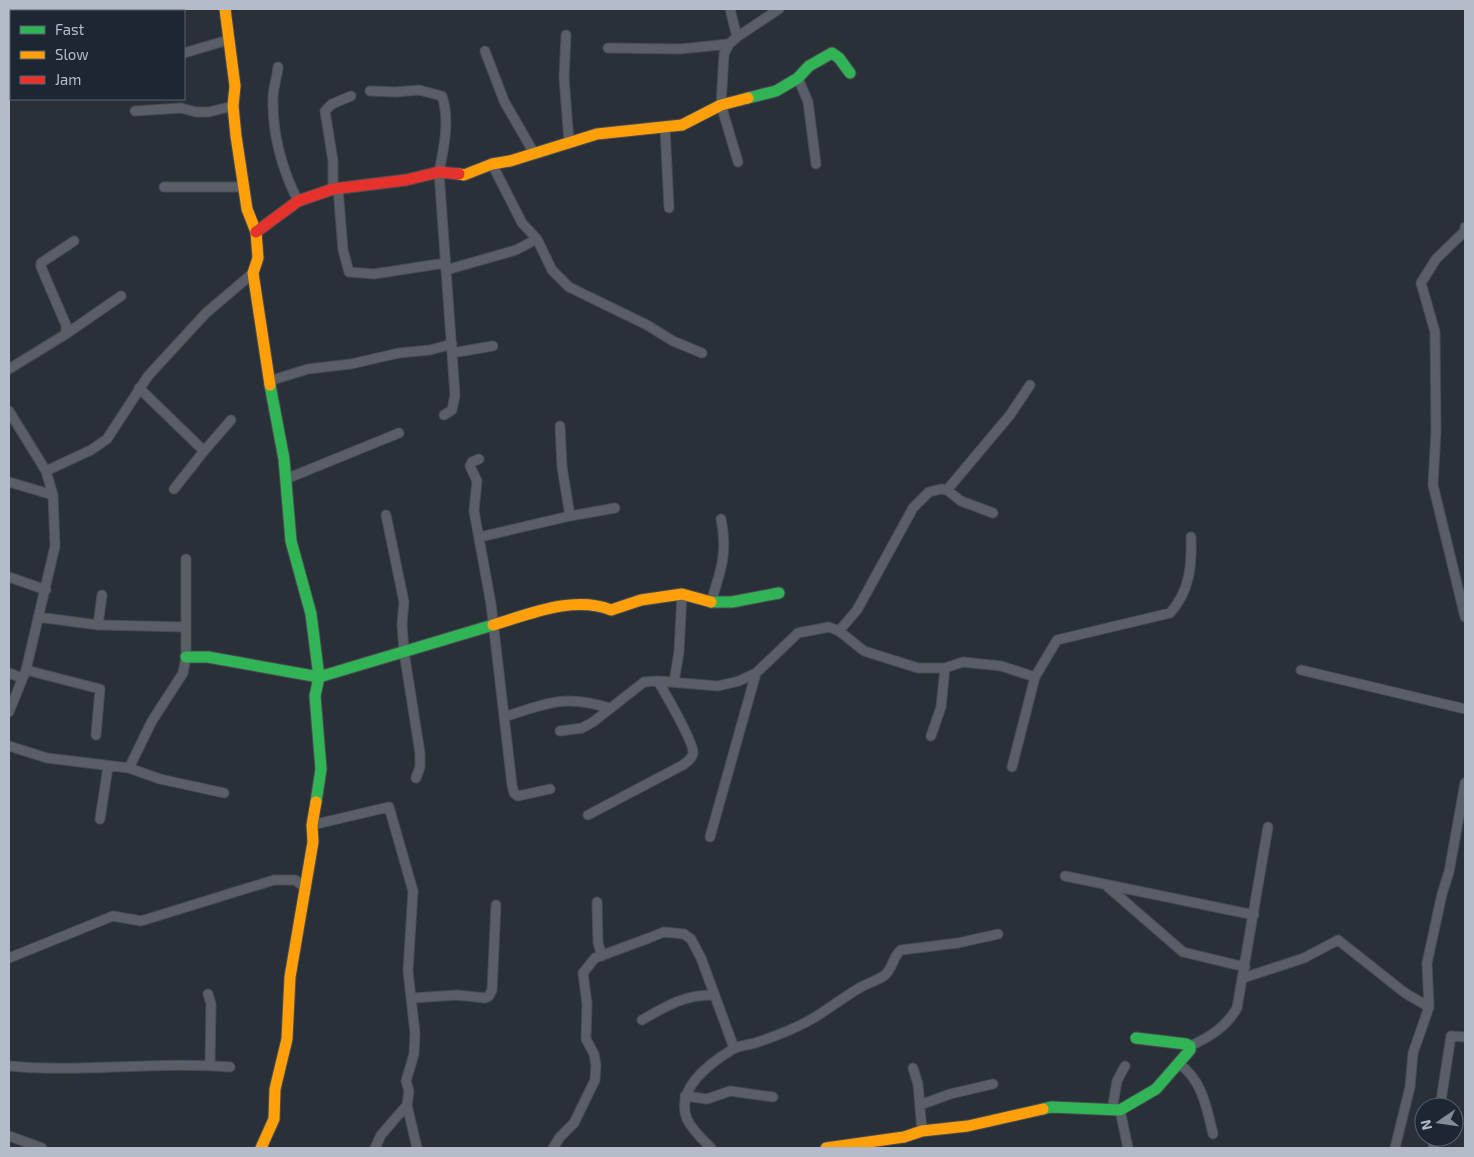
<svg xmlns="http://www.w3.org/2000/svg" width="1474" height="1157" viewBox="0 0 1474 1157" font-family="'Exo 2',sans-serif">
	<rect width="100%" height="100%" fill="#2a3038"/>
	<g fill="none" stroke-linecap="round" stroke-linejoin="round">
		<g stroke="#484c53" stroke-width="11">
			<path id="street" d="M 730,9 L 737,37
				M 566,35 L 564,78 L 569,141
				M 608,48 L 680,49 L 729,44
				M 485,51 L 504,101 L 534,153
				M 184,53 L 228,40
				M 278,67 C 277,78 273,88 273,98 C 272,133 282,170 298,201
				M 798,78 L 808,102 L 816,164
				M 370,91 L 396,92 L 419,90 L 442,96 C 450,120 444,148 439,172 L 455,395 L 452,410 L 444,415
				M 135,111 L 181,108 L 196,112 L 209,112 L 233,106
				M 665,127 L 669,208
				M 738,162 L 721,105 L 724,54 L 729,44 L 737,37 L 779,9
				M 492,164 L 522,223 L 537,239 L 552,270 L 569,287 L 647,325 L 673,341 L 702,353
				M 164,187 L 244,187
				M 338,188 L 343,250 L 349,272 L 374,274 L 445,263
				M 333,189 L 333,161 L 325,111 L 332,104 L 351,96
				M 1465,227 L 1465,231 L 1436,259 L 1421,283 L 1435,332 L 1436,431 L 1433,485 L 1465,617
				M 446,270 L 516,250 L 537,239
				M 66,334 L 66,325 L 41,267 L 41,263 L 74,241
				M 452,353 L 493,346
				M 9,369 L 66,334 L 121,296
				M 269,381 L 308,369 L 351,364 L 399,353 L 430,350 L 452,344
				M 139,388 L 204,451 L 174,489
				M 9,411 L 46,471 L 53,495 L 55,546 L 26,670 L 9,712
				M 560,426 L 562,467 L 570,516
				M 204,451 L 231,420
				M 479,459 L 472,462 L 470,466 L 477,481 L 474,511 L 491,604 L 512,785 L 514,793 L 518,796 L 550,789
				M 46,471 L 91,450 L 107,439 L 148,376 L 206,313 L 253,273
				M 286,479 L 399,433
				M 9,482 L 53,495
				M 947,490 L 1010,415 L 1030,385
				M 386,515 L 404,602 L 402,624 L 404,652 L 420,753 L 420,767 L 416,778
				M 480,537 L 570,516 L 615,508
				M 9,577 L 46,590
				M 711,602 C 721,571 728,551 721,519
				M 38,617 L 98,625 L 102,595
				M 98,625 L 186,627
				M 839,631 L 857,610 L 913,508 L 929,492 L 941,489 L 947,490 L 961,501 L 993,513
				M 26,670 L 100,689 L 96,735
				M 1301,670 L 1465,709
				M 9,673 L 22,678
				M 674,682 L 679,652 L 682,594
				M 504,717 C 547,703 564,694 609,708
				M 560,731 L 582,728 L 593,722 L 644,682 L 658,681 L 718,686 L 739,681 L 756,673
				M 931,736 L 941,707 L 945,668
				M 9,746 L 47,758 L 129,768 L 160,779 L 224,793
				M 1012,767 L 1035,677 L 1057,640 L 1170,613 C 1190,591 1192,565 1191,537
				M 129,768 L 152,721 L 183,673 L 186,657 L 186,559
				M 588,815 L 683,765 C 687,762 692,759 693,753 C 694,743 665,693 658,681
				M 100,819 L 108,767
				M 312,825 L 389,807 L 413,891 L 408,971 L 415,1033 L 414,1054 L 406,1081 L 409,1091 L 407,1105 L 417,1148
				M 710,837 L 756,673 L 798,633 L 829,627 L 839,631 L 864,651 L 918,668 L 945,668 L 963,662 L 1001,666 L 1035,677
				M 1065,876 L 1254,915
				M 1108,887 L 1183,952 L 1245,967
				M 597,902 L 598,943 L 602,956
				M 9,958 L 113,916 L 141,921 L 274,880 L 295,880 L 306,888
				M 1243,978 L 1304,958 L 1338,940 L 1405,993 L 1429,1007
				M 208,994 L 211,1004 L 210,1065
				M 413,998 L 457,995 L 485,998 L 489,996 L 492,990 L 496,905
				M 642,1020 C 666,1006 686,994 714,995
				M 1190,1046 C 1210,1037 1226,1027 1237,1008 L 1268,827
				M 1179,1064 C 1202,1079 1207,1109 1213,1134
				M 9,1066 C 82,1073 156,1061 230,1067
				M 913,1068 L 918,1084 L 922,1131
				M 685,1096 L 707,1099 L 730,1091 L 773,1097
				M 920,1105 L 950,1094 L 993,1084
				M 1440,1107 L 1451,1036 L 1465,1037
				M 1112,1110 L 1117,1081 L 1125,1066
				M 1120,1110 L 1128,1148
				M 9,1136 L 42,1148
				M 375,1148 L 381,1135 L 407,1105
				M 553,1148 L 560,1137 L 574,1123 L 595,1080 L 596,1065 L 594,1054 L 586,1039 L 587,1004 L 583,973 L 595,958 L 649,938 L 664,932 L 684,934 L 691,939 L 701,958 L 734,1048
				M 711,1148 C 703,1140 692,1130 687,1119 C 675,1089 710,1063 733,1049 C 740,1045 750,1045 758,1042 C 779,1035 802,1026 820,1014 C 834,1005 847,995 861,987 C 869,983 878,980 885,975 C 893,968 893,956 901,950 L 958,943 L 998,934
				M 1395,1148 L 1410,1087 L 1413,1053 L 1429,1007 L 1427,963 L 1442,894 L 1449,872 L 1465,783
				M 1433,1148 L 1435,1137"/>
		</g>
		<g stroke="#484c53" stroke-width="13">
			<path id="fast" d="M 748,98 L 776,91 L 798,78 L 809,66 L 832,53 L 839,58 L 850,73
				M 270,385 L 284,459 L 291,541 L 311,614 L 319,677 L 315,696 L 321,769 L 316,802
				M 711,602 L 732,602 L 779,593
				M 186,657 L 208,657 L 319,677 L 493,625
				M 1043,1109 L 1051,1107 L 1120,1110 L 1156,1089 L 1190,1050 L 1190,1046 L 1186,1044 L 1136,1038"/>
		</g>
		<g stroke="#484c53" stroke-width="13">
			<path id="slow" d="M 225,9 L 235,86 L 233,106 L 236,136 L 247,209 L 256,232 L 258,258 L 253,273 L 270,385
				M 459,174 L 464,175 L 492,164 L 510,161 L 597,134 L 682,125 L 721,105 L 748,98
				M 493,625 C 530,614 574,595 611,610 L 641,600 L 682,594 L 711,602
				M 261,1148 L 274,1119 L 275,1089 L 287,1039 L 290,977 L 313,842 L 312,825 L 316,802
				M 826,1148 L 904,1137 L 922,1131 L 968,1126 L 1043,1109"/>
		</g>
		<g stroke="#484c53" stroke-width="13">
			<path id="jam" d="M 256,232 L 298,201 L 333,189 L 406,180 L 439,172 L 459,174"/>
		</g>
		<use href="#street" stroke="#5a5e66" stroke-width="9"/>
		<use href="#fast" stroke="#30b455" stroke-width="11"/>
		<use href="#slow" stroke="#ff9f0a" stroke-width="11"/>
		<use href="#jam" stroke="#e5322d" stroke-width="11"/>
	</g>
	<rect width="1474" height="1157" fill="none" stroke="#b4bcc9" stroke-width="20"/>
	<rect x="10" y="10" width="175" height="90" fill="#1d2633" stroke="#59626f"/>
	<rect x="20" y="26" width="25" height="8" fill="#30b455" stroke="#59626f"/>
	<text x="55" y="35" font-size="15" fill="#b4bcc9">Fast</text>
	<rect x="20" y="51" width="25" height="8" fill="#ff9f0a" stroke="#59626f"/>
	<text x="55" y="60" font-size="15" fill="#b4bcc9">Slow</text>
	<rect x="20" y="76" width="25" height="8" fill="#e5322d" stroke="#59626f"/>
	<text x="55" y="85" font-size="15" fill="#b4bcc9">Jam</text>
	<g transform="translate(1439 1122) rotate(257)"><circle r="24" fill="#1d2633" stroke="#59626f"/>
	<path d="M0-4L9 19L0 12L-9 19Z" fill="#848b96"/>
	<text y="-8" font-size="14" font-weight="bold" text-anchor="middle" fill="#b4bcc9">N</text>
	</g>
</svg>
